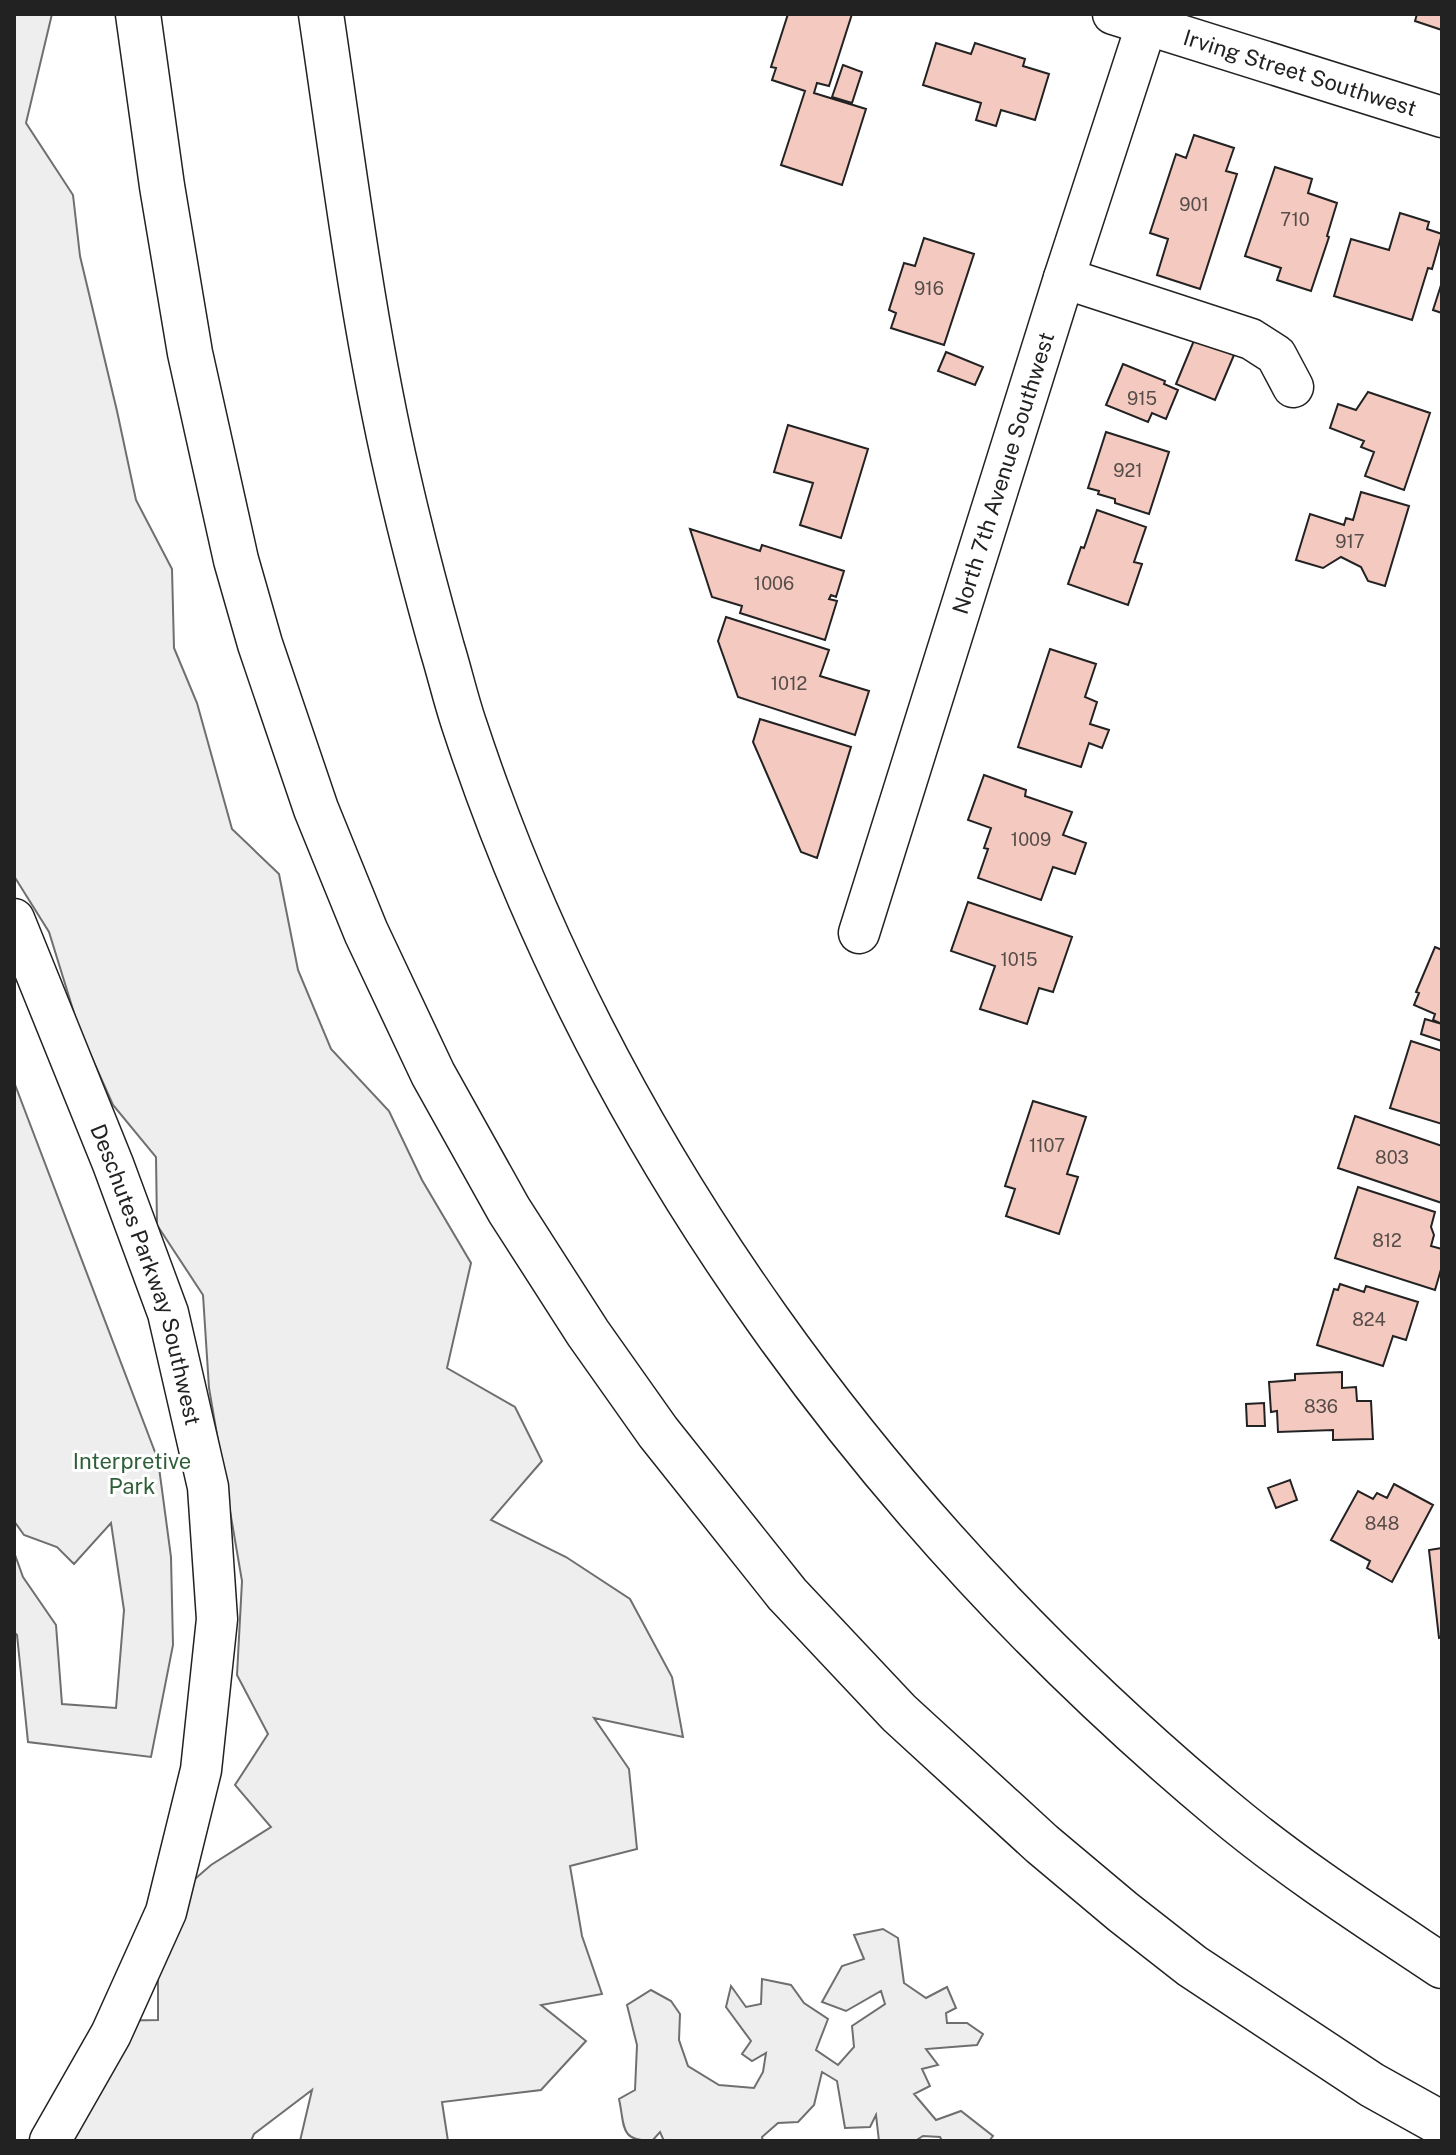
<svg xmlns="http://www.w3.org/2000/svg" width="1456" height="2155" viewBox="0 0 1456 2155" font-family="'Public Sans',sans-serif">
	<rect width="100%" height="100%" fill="#fff"/>
	<path fill="#eee" stroke="#6f6f6f" stroke-width="2" d="M 14,14 L 52,14 L 26,123 L 73,195 L 80,256 L 117,411 L 136,500 L 172,569 L 174,648 L 197,703 L 232,829 L 279,874 L 298,970 L 331,1049 L 389,1111 L 422,1180 L 471,1263 L 447,1368 L 515,1407 L 542,1461 L 491,1520 L 566,1557 L 630,1599 L 672,1677 L 683,1737 L 594,1718 L 629,1769 L 637,1849 L 570,1866 L 582,1936 L 602,1994 L 541,2005 L 586,2041 L 541,2090 L 442,2102 L 448,2141 L 300,2141 L 312,2090 L 254,2134 L 251,2141 L 63,2141 L 99,2021 L 158,2020 L 158,1911 L 211,1865 L 271,1827 L 235,1785 L 268,1734 L 237,1675 L 242,1581 L 209,1388 L 203,1295 L 157,1225 L 156,1157 L 113,1105 L 79,1029 L 49,932 L 14,876 Z
		M 14,1082 L 158,1460 L 171,1557 L 173,1645 L 151,1757 L 28,1742 L 17,1635 L 14,1632 L 14,1552 L 23,1577 L 56,1625 L 62,1704 L 116,1708 L 124,1610 L 111,1523 L 74,1564 L 57,1547 L 24,1535 L 14,1521 Z
		M 883,1929 L 898,1938 L 904,1983 L 926,1998 L 947,1987 L 956,2008 L 946,2013 L 947,2023 L 967,2023 L 983,2034 L 977,2045 L 926,2049 L 938,2065 L 922,2069 L 930,2086 L 914,2094 L 936,2120 L 961,2111 L 993,2136 L 989,2141 L 942,2141 L 940,2137 L 923,2136 L 915,2141 L 879,2141 L 876,2115 L 870,2127 L 845,2128 L 837,2081 L 822,2072 L 814,2105 L 798,2122 L 778,2123 L 762,2137 L 763,2141 L 664,2141 L 660,2132 L 652,2141 C 619,2141 625,2126 619,2099 L 635,2090 L 637,2045 L 627,2005 L 651,1990 L 671,2001 L 680,2014 L 679,2040 L 688,2066 L 719,2085 L 754,2088 L 763,2072 L 766,2053 L 752,2061 L 742,2054 L 751,2041 L 726,2007 L 731,1986 L 746,2007 L 761,2004 L 762,1979 L 791,1985 L 804,2003 L 828,2019 L 816,2050 L 838,2065 L 854,2047 L 852,2026 L 885,2004 L 881,1991 L 846,2011 L 822,2002 L 842,1966 L 864,1959 L 854,1935 Z"/>
	<path fill="#f3c9c0" stroke="#222" stroke-width="2" d="M 788,14 L 852,14 L 829,86 L 817,83 L 814,93 L 866,109 L 842,185 L 781,165 L 805,91 L 772,80 L 776,68 L 771,67 Z
		M 1417,14 L 1442,14 L 1442,30 L 1415,21 Z
		M 936,43 L 971,54 L 975,43 L 1025,59 L 1023,66 L 1049,74 L 1035,120 L 1001,110 L 996,126 L 976,120 L 981,103 L 923,85 Z
		M 843,65 L 862,72 L 852,103 L 832,97 Z
		M 1194,135 L 1234,148 L 1226,171 L 1237,174 L 1200,289 L 1157,275 L 1168,239 L 1150,233 L 1176,154 L 1186,158 Z
		M 1275,167 L 1312,179 L 1308,193 L 1337,203 L 1327,236 L 1329,237 L 1311,291 L 1277,280 L 1281,268 L 1245,256 Z
		M 1400,213 L 1429,222 L 1427,229 L 1442,234 L 1432,269 L 1428,268 L 1412,320 L 1334,296 L 1351,239 L 1389,250 Z
		M 924,238 L 974,254 L 944,345 L 891,328 L 896,313 L 889,310 L 904,263 L 915,266 Z
		M 1442,282 L 1442,313 L 1433,310 Z
		M 1195,338 L 1234,355 L 1215,400 L 1176,384 Z
		M 946,352 L 983,367 L 975,385 L 938,371 Z
		M 1123,364 L 1165,381 L 1164,384 L 1178,390 L 1166,419 L 1152,413 L 1148,422 L 1106,405 Z
		M 1368,392 L 1430,413 L 1404,490 L 1365,476 L 1374,452 L 1361,447 L 1364,441 L 1330,428 L 1338,404 L 1356,410 Z
		M 788,425 L 868,449 L 841,538 L 800,525 L 813,483 L 774,472 Z
		M 1106,432 L 1169,452 L 1149,514 L 1115,503 L 1115,499 L 1098,494 L 1099,491 L 1088,488 Z
		M 1361,492 L 1409,506 L 1385,586 L 1368,581 L 1361,567 L 1341,557 L 1323,568 L 1296,560 L 1310,514 L 1344,525 L 1346,518 L 1353,520 Z
		M 1097,510 L 1146,527 L 1134,562 L 1142,564 L 1128,605 L 1068,584 L 1081,547 L 1084,548 Z
		M 690,529 L 760,551 L 762,545 L 844,571 L 836,597 L 831,595 L 829,599 L 837,601 L 825,640 L 740,613 L 742,606 L 712,597 Z
		M 726,617 L 829,650 L 820,676 L 869,691 L 855,735 L 738,697 L 718,641 Z
		M 1050,649 L 1096,664 L 1085,697 L 1097,702 L 1090,724 L 1109,730 L 1102,748 L 1089,743 L 1081,767 L 1018,747 Z
		M 760,719 L 851,747 L 817,858 L 801,852 L 753,742 Z
		M 984,775 L 1026,790 L 1025,796 L 1072,812 L 1063,835 L 1086,843 L 1075,874 L 1053,867 L 1041,900 L 978,878 L 988,849 L 984,848 L 991,828 L 968,820 Z
		M 968,902 L 1072,937 L 1053,992 L 1039,988 L 1027,1024 L 980,1009 L 995,966 L 951,951 Z
		M 1435,947 L 1442,950 L 1442,1024 L 1433,1020 L 1435,1014 L 1414,1005 L 1419,993 L 1416,992 Z
		M 1425,1019 L 1442,1024 L 1442,1041 L 1421,1034 Z
		M 1411,1041 L 1442,1051 L 1442,1124 L 1390,1108 Z
		M 1033,1101 L 1086,1117 L 1067,1174 L 1078,1177 L 1059,1234 L 1006,1216 L 1015,1189 L 1005,1186 Z
		M 1355,1116 L 1442,1146 L 1442,1203 L 1338,1168 Z
		M 1358,1187 L 1435,1212 L 1431,1227 L 1434,1235 L 1431,1246 L 1442,1249 L 1442,1266 L 1435,1290 L 1335,1258 Z
		M 1340,1284 L 1364,1292 L 1366,1286 L 1418,1302 L 1406,1340 L 1393,1336 L 1383,1366 L 1317,1345 L 1334,1289 L 1338,1290 Z
		M 1342,1372 L 1342,1388 L 1356,1387 L 1357,1401 L 1371,1401 L 1373,1439 L 1333,1440 L 1333,1430 L 1278,1432 L 1277,1411 L 1271,1412 L 1269,1382 L 1295,1380 L 1295,1374 Z
		M 1264,1403 L 1265,1426 L 1247,1426 L 1246,1404 Z
		M 1290,1480 L 1297,1500 L 1276,1508 L 1268,1488 Z
		M 1394,1484 L 1433,1505 L 1392,1582 L 1367,1568 L 1370,1561 L 1331,1540 L 1358,1491 L 1373,1499 L 1377,1493 L 1387,1498 Z
		M 1442,1548 L 1442,1637 L 1439,1638 L 1429,1550 Z"/>
	<g fill="none" stroke-linecap="round" stroke-linejoin="round">
		<g stroke="#222" stroke-width="43">
			<g id="minor">
				<path id="s1" d="M 1113,14 L 1442,117"/>
				<path d="M 1064,278 L 1251,339 L 1276,355 L 1293,387"/>
				<path id="s2" d="M 14,919 L 113,1164 L 168,1313 L 208,1487 L 217,1619 L 201,1770 L 166,1912 L 111,2034 L 50,2141"/>
				<path id="s3" d="M 859,933 L 1064,278 L 1150,14"/>
			</g>
		</g>
		<g stroke="#222" stroke-width="47">
			<path id="highway" d="M 138,14 L 162,186 L 190,353 L 236,560 L 260,644 L 316,809 L 366,932 L 433,1074 L 509,1210 L 588,1333 L 658,1432 L 787,1594 L 899,1713 L 1042,1844 L 1123,1912 L 1192,1966 L 1372,2085 L 1442,2124
				M 321,14 C 344,169 363,325 398,477 C 411,534 426,591 442,648 C 450,674 456,701 465,727 C 605,1151 881,1524 1222,1809 C 1291,1867 1367,1916 1442,1966"/>
		</g>
		<use href="#minor" stroke="#fff" stroke-width="40"/>
		<use href="#highway" stroke="#fff" stroke-width="44"/>
	</g>
	<g text-anchor="middle" dominant-baseline="central" stroke-width="6" stroke-linejoin="round" paint-order="stroke">
		<g font-size="18" fill="#564c4a">
			<text x="1194" y="204">901</text>
			<text x="1295" y="219">710</text>
			<text x="929" y="288">916</text>
			<text x="1142" y="398">915</text>
			<text x="1128" y="470">921</text>
			<text x="1350" y="541">917</text>
			<text x="774" y="583">1006</text>
			<text x="789" y="683">1012</text>
			<text x="1031" y="839">1009</text>
			<text x="1019" y="959">1015</text>
			<text x="1047" y="1145">1107</text>
			<text x="1392" y="1157">803</text>
			<text x="1387" y="1240">812</text>
			<text x="1369" y="1319">824</text>
			<text x="1321" y="1406">836</text>
			<text x="1382" y="1523">848</text>
		</g>
		<g font-size="22" fill="#222" stroke="#fff">
			<text stroke="none"><textPath href="#s1" startOffset="196">Irving Street Southwest</textPath></text>
			<text stroke="none"><textPath href="#s3" startOffset="482">North 7th Avenue Southwest</textPath></text>
			<text stroke="none"><textPath href="#s2" startOffset="380">Deschutes Parkway Southwest</textPath></text>
		</g>
		<g font-size="22" fill="#2f5e38" stroke="#fff">
			<text x="132" y="1461">Interpretive<tspan x="132" dy="25">Park</tspan></text>
		</g>
	</g>
	<rect width="1456" height="2155" fill="none" stroke="#222222" stroke-width="32"/>
</svg>
